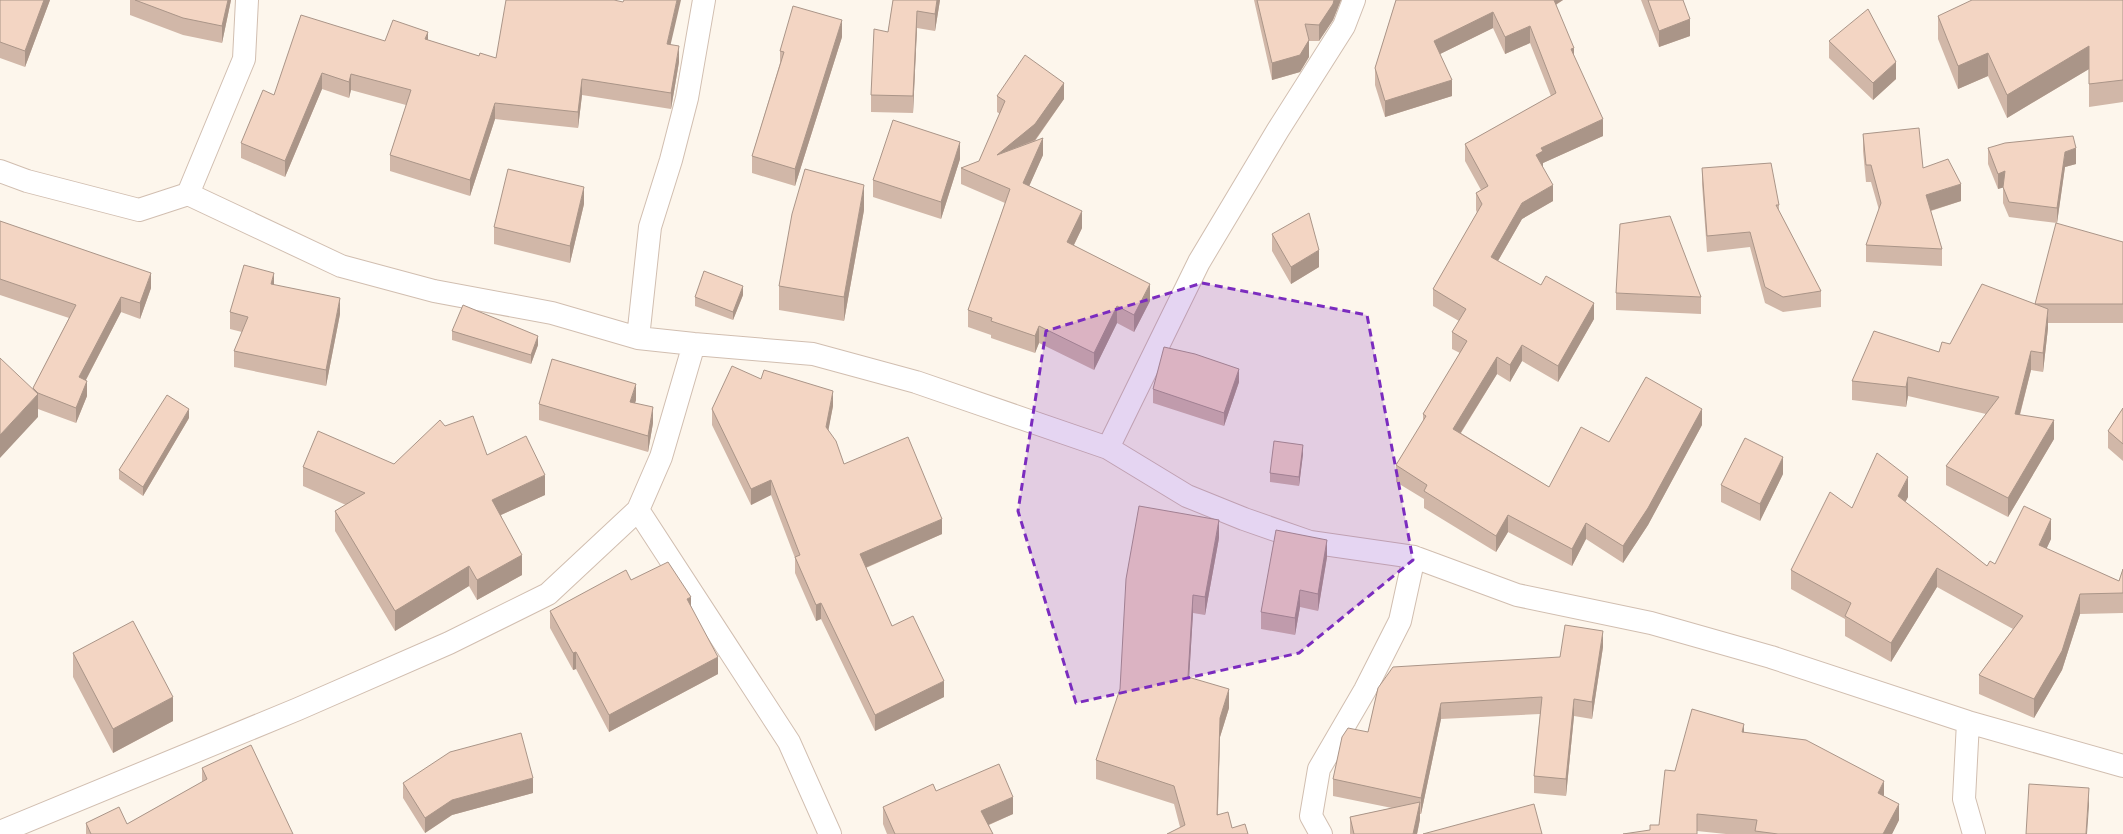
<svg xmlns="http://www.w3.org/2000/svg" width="2123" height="834" viewBox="0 0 2123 834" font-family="Karla,sans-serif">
	<rect width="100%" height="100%" fill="#fdf6ec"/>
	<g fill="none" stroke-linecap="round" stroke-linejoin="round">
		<g stroke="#d1beb0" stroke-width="24">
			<path id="minor" d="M 0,171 L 27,181 L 139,210 L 188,194 L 341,266 L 434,291 L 552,313 L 638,338 L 694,344 L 813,354 L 916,382 L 1108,448 L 1187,496 L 1244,519 L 1310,542 L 1414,557 L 1517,595 L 1651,623 L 1771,657 L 1968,722 L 2123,766
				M 188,194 L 244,59 L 247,0
				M 638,338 L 650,227 L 671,160 L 687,98 L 704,0
				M 1108,448 L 1199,262 L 1278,130 L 1344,26 L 1354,0
				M 638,510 L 789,742 L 830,834
				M 1968,722 L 1964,799 L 1974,834
				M 0,832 L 298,709 L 449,643 L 548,594 L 638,510 L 661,457 L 694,344
				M 1321,834 L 1311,816 L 1319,769 L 1365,690 L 1400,621 L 1414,557"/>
		</g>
		<use href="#minor" stroke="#fff" stroke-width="22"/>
	</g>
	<path fill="#d1b7a8" d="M 0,0 L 50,0 L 25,67 L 0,58 Z
		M 130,0 L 231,0 L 222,43 L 183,35 L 130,15 Z
		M 893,0 L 940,0 L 935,31 L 917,28 L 913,113 L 871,112 L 871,95 L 888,32 Z
		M 1254,0 L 1341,0 L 1333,20 L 1319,41 L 1309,41 L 1309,57 L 1300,72 L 1272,80 Z
		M 1396,0 L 1563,0 L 1556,5 L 1603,136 L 1543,163 L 1543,168 L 1553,201 L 1522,219 L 1498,261 L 1594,319 L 1558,382 L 1522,361 L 1510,382 L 1497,374 L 1461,433 L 1549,487 L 1609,442 L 1702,425 L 1648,525 L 1623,563 L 1586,539 L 1572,566 L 1508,532 L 1496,552 L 1424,508 L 1424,499 L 1396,482 L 1396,465 L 1423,422 L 1423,414 L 1460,353 L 1452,349 L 1452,332 L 1459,321 L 1433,306 L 1433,289 L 1477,213 L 1476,210 L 1476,193 L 1481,190 L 1465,161 L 1465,144 L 1551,96 L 1530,43 L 1505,54 L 1493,28 L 1440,54 L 1452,96 L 1385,117 L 1375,85 L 1375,68 Z
		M 1641,0 L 1683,0 L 1690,36 L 1659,47 Z
		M 2123,0 L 2123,102 L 2089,107 L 2089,69 L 2007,118 L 1988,76 L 1958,89 L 1938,39 L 1938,16 Z
		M 842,37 L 795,186 L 752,173 L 752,156 L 780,63 L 780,51 Z
		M 428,40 L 479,56 L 496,58 L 670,44 L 679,62 L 671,109 L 582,95 L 578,128 L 495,119 L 470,196 L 390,171 L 390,155 L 406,105 L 351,90 L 349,98 L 322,89 L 285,177 L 241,158 L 241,143 L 274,95 L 385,41 Z
		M 1829,41 L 1896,79 L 1873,100 L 1829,58 Z
		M 997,96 L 1064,99 L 1035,141 L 1043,155 L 1029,186 L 1082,228 L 1074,245 L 1150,301 L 1134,332 L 1117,323 L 1094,370 L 1039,343 L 1035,353 L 991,338 L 991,335 L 968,327 L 968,310 L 1005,203 L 961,184 L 961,168 L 979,161 L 1000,114 L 997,112 Z
		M 1863,134 L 1923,168 L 1961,201 L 1931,211 L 1942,249 L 1942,266 L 1866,262 L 1866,245 L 1879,210 L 1871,182 L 1866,182 L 1863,151 Z
		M 1988,148 L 2076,164 L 2065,167 L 2057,223 L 2009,217 L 2003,203 L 2003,187 L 1998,189 L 1988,164 Z
		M 960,159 L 941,219 L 873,197 L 873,180 Z
		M 1702,168 L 1779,205 L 1779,211 L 1821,291 L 1821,307 L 1783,312 L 1765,303 L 1750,247 L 1707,252 L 1702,184 Z
		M 584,204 L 570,263 L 494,244 L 494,227 Z
		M 864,210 L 844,321 L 779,310 L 779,286 Z
		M 0,221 L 151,288 L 140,319 L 121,312 L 86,380 L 87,396 L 76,423 L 38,409 L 38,417 L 33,388 L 69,318 L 0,295 Z
		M 1272,234 L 1319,267 L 1291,284 L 1272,251 Z
		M 2123,242 L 2123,323 L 2048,323 L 2048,328 L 2043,372 L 2031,370 L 2020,415 L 2054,439 L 2008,517 L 1946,485 L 1946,466 L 1986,414 L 1908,396 L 1906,407 L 1852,400 L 1852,381 L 1939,352 L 1950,344 L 2035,304 Z
		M 274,285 L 340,314 L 326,386 L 234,367 L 234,351 L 242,332 L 230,329 L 230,312 Z
		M 1616,293 L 1701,297 L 1701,314 L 1616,310 Z
		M 743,295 L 733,320 L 695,306 L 695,297 Z
		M 452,331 L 538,345 L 531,364 L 452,340 Z
		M 761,379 L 833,406 L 828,430 L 844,464 L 942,534 L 866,568 L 892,626 L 944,697 L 875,731 L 821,619 L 816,621 L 795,573 L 795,558 L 771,495 L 751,505 L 712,425 L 712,409 Z
		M 1239,382 L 1224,426 L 1153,403 L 1153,389 Z
		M 636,400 L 635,403 L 653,423 L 648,452 L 539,420 L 539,404 Z
		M 2123,408 L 2123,461 L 2108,448 L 2108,431 Z
		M 189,418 L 143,496 L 119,479 L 119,470 Z
		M 445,426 L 487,455 L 545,495 L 501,515 L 522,575 L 477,600 L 469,586 L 395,631 L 335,531 L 335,511 L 346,505 L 303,486 L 303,467 L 394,464 Z
		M 1303,454 L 1299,486 L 1270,482 L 1270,473 Z
		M 1783,474 L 1760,521 L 1721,502 L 1721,485 Z
		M 1908,497 L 1905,502 L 1987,566 L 1995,564 L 2051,539 L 2046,549 L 2119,581 L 2123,569 L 2123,613 L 2080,614 L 2062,670 L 2034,718 L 1979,694 L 1979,675 L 2013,629 L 1937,587 L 1891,662 L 1845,636 L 1845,619 L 1791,589 L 1791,570 L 1852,508 Z
		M 1219,538 L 1205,615 L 1193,613 L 1189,678 L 1229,708 L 1220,737 L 1218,814 L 1232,828 L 1248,834 L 1180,827 L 1174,804 L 1096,779 L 1096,760 Z
		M 1327,557 L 1318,611 L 1300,607 L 1295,635 L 1261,629 L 1261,612 Z
		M 631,580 L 691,606 L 718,674 L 609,732 L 576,669 L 573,670 L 550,628 L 550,611 Z
		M 1603,647 L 1592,719 L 1574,716 L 1566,796 L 1534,793 L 1534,776 L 1540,714 L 1441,719 L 1421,814 L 1420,814 L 1420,819 L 1417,834 L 1350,834 L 1350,817 L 1392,808 L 1333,796 L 1333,779 L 1368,732 L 1378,688 L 1560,657 Z
		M 73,653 L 173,721 L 113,753 L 73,677 Z
		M 1744,732 L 1884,796 L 1899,820 L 1892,834 L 1726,834 L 1697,831 L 1650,830 L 1659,825 L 1675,771 Z
		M 202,768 L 293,834 L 86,834 L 86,823 L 127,824 L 202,782 Z
		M 403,783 L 533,793 L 452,815 L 425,833 L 403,798 Z
		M 936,791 L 1013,814 L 989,825 L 993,834 L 887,834 L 883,824 L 883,807 Z"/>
	<path fill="#aa9588" d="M 44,0 L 50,0 L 25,67 L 25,51 Z
		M 228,0 L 231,0 L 222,43 L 222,26 Z
		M 677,0 L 681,0 L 667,60 L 667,44 Z
		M 937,0 L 940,0 L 935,31 L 935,14 Z
		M 1334,0 L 1341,0 L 1333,20 L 1319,41 L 1319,25 Z
		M 1550,0 L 1563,0 L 1550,8 Z
		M 917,11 L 917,28 L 913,113 L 913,96 Z
		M 1493,12 L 1493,28 L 1434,57 L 1434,41 Z
		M 1690,19 L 1690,36 L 1659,47 L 1659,31 Z
		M 842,20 L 842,37 L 795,186 L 795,169 Z
		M 1530,26 L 1530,43 L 1505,54 L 1505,37 Z
		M 428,32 L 428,48 L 425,39 Z
		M 1309,40 L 1309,57 L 1300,72 L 1272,80 L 1272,63 Z
		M 679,46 L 679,62 L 671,109 L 671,93 Z
		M 2089,46 L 2089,69 L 2007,118 L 2007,95 Z
		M 1574,48 L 1574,65 L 1571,49 Z
		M 1988,53 L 1988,76 L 1958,89 L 1958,66 Z
		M 1896,62 L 1896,79 L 1873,100 L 1873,83 Z
		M 322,73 L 322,89 L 285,177 L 285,161 Z
		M 351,74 L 351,90 L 349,98 L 349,82 Z
		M 582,79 L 582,95 L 578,128 L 578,112 Z
		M 1452,80 L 1452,96 L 1385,117 L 1385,101 Z
		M 1064,83 L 1064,99 L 1035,140 L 997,155 Z
		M 495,103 L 495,119 L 470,196 L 470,180 Z
		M 1603,119 L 1603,136 L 1543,163 L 1543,168 L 1536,155 L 1541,148 Z
		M 1043,138 L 1043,155 L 1023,200 L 1023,183 Z
		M 960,142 L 960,159 L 941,219 L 941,202 Z
		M 2076,148 L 2076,164 L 2065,167 L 2057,223 L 2057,208 L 2065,152 Z
		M 2005,171 L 2005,187 L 1998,189 L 1998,174 Z
		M 1961,184 L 1961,201 L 1926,212 L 1926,195 Z
		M 864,185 L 864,210 L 844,321 L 844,297 Z
		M 1553,185 L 1553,201 L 1522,219 L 1491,273 L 1491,257 L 1522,203 Z
		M 584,187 L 584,204 L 570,263 L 570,246 Z
		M 1082,211 L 1082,228 L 1067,259 L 1067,242 Z
		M 1319,250 L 1319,267 L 1291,284 L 1291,267 Z
		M 151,273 L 151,288 L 140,319 L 140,303 Z
		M 274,273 L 274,289 L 271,284 Z
		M 1150,284 L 1150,301 L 1134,332 L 1134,315 Z
		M 743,286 L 743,295 L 733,320 L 733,312 Z
		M 121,297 L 121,312 L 79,393 L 79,377 Z
		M 340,298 L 340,314 L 326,386 L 326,370 Z
		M 1594,303 L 1594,319 L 1558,382 L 1558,366 Z
		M 1117,306 L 1117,323 L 1094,370 L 1094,353 Z
		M 2048,309 L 2048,328 L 2043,372 L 2043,353 Z
		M 1039,326 L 1039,343 L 1035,353 L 1035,336 Z
		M 538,336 L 538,345 L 531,364 L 531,355 Z
		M 1522,345 L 1522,361 L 1510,382 L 1510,365 Z
		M 2031,351 L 2031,370 L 2015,433 L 2015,414 Z
		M 1497,357 L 1497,374 L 1453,445 L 1453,429 Z
		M 1239,369 L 1239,382 L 1224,426 L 1224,413 Z
		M 1908,377 L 1908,396 L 1906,407 L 1906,387 Z
		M 87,381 L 87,396 L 76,423 L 76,408 Z
		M 636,384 L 636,400 L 630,418 L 630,402 Z
		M 833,391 L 833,406 L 826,443 L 826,427 Z
		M 38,394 L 38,417 L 0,458 L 0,435 Z
		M 653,407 L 653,423 L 648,452 L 648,436 Z
		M 189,409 L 189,418 L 143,496 L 143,487 Z
		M 1702,409 L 1702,425 L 1648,525 L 1623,563 L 1623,546 Z
		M 2054,420 L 2054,439 L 2008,517 L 2008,498 Z
		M 1303,445 L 1303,454 L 1299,486 L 1299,477 Z
		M 1783,457 L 1783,474 L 1760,521 L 1760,504 Z
		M 545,475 L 545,495 L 492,519 L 492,500 Z
		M 1908,477 L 1908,497 L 1898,516 L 1898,496 Z
		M 771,480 L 771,495 L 751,505 L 751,489 Z
		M 1508,515 L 1508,532 L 1496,552 L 1496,536 Z
		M 942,519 L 942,534 L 860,570 L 860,554 Z
		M 2051,519 L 2051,539 L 2039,565 L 2039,545 Z
		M 1219,520 L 1219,538 L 1205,615 L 1205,597 Z
		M 1586,523 L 1586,539 L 1572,566 L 1572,549 Z
		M 1327,540 L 1327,557 L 1318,611 L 1318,594 Z
		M 522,555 L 522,575 L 477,600 L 477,580 Z
		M 469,566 L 469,586 L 395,631 L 395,611 Z
		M 1937,568 L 1937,587 L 1891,662 L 1891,643 Z
		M 1300,590 L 1300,607 L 1295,635 L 1295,618 Z
		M 2080,594 L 2080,614 L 2062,670 L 2034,718 L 2034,699 Z
		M 1193,595 L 1193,613 L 1188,696 L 1188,677 Z
		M 691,597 L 691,614 L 687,599 Z
		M 821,603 L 821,619 L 816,621 L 816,605 Z
		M 1603,631 L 1603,647 L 1592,719 L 1592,702 Z
		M 576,652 L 576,669 L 573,670 L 573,653 Z
		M 718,657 L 718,674 L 609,732 L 609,715 Z
		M 944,681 L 944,697 L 875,731 L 875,715 Z
		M 1229,689 L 1229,708 L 1220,737 L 1217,833 L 1220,718 Z
		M 173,697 L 173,721 L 113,753 L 113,729 Z
		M 1574,699 L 1574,716 L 1566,796 L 1566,779 Z
		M 1441,703 L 1441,719 L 1421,814 L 1421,798 Z
		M 1744,724 L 1744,740 L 1742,732 Z
		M 533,778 L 533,793 L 452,815 L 425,833 L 425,818 L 452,800 Z
		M 1884,781 L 1884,797 L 1878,793 Z
		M 2089,788 L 2089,806 L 2087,834 L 2086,834 Z
		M 1013,797 L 1013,814 L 981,828 L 981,811 Z
		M 1420,802 L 1420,819 L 1417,834 L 1413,834 Z
		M 1899,804 L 1899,820 L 1892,834 L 1883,834 Z"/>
	<path fill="#f3d5c3" stroke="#aa9588" d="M 0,0 L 44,0 L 25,51 L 0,42 Z
		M 135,0 L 228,0 L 222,26 L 183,18 Z
		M 506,0 L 614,0 L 623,2 L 624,0 L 677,0 L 667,44 L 679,46 L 671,93 L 582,79 L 578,112 L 495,103 L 470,180 L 390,155 L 411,90 L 351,74 L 349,82 L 322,73 L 285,161 L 241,143 L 263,90 L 274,95 L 301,15 L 385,41 L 393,20 L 428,32 L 425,39 L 479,56 L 480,53 L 496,58 Z
		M 893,0 L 937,0 L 935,14 L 917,11 L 913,96 L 871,95 L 874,29 L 888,32 Z
		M 1257,0 L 1334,0 L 1333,4 L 1319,25 L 1305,24 L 1309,40 L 1300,55 L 1272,63 Z
		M 1396,0 L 1554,0 L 1574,48 L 1571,49 L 1603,119 L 1541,148 L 1543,151 L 1536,155 L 1553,185 L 1522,203 L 1491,257 L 1541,285 L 1546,276 L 1594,303 L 1558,366 L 1522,345 L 1510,365 L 1497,357 L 1453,429 L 1549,487 L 1581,427 L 1609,442 L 1646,377 L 1702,409 L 1648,508 L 1623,546 L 1586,523 L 1572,549 L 1508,515 L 1496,536 L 1424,491 L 1427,485 L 1396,465 L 1426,416 L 1423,414 L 1467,341 L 1452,332 L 1466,309 L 1433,289 L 1482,204 L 1476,193 L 1488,186 L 1465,144 L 1556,93 L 1530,26 L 1505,37 L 1493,12 L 1434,41 L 1452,80 L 1385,101 L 1375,68 Z
		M 1648,0 L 1683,0 L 1690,19 L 1659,31 Z
		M 1972,0 L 2123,0 L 2123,80 L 2089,84 L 2089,46 L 2007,95 L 1988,53 L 1958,66 L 1938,16 Z
		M 793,6 L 842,20 L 795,169 L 752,156 L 784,52 L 780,51 Z
		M 1868,9 L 1896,62 L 1873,83 L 1829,41 Z
		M 1025,55 L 1064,83 L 1035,124 L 997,155 L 1043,138 L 1023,183 L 1082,211 L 1067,242 L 1150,284 L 1134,315 L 1117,306 L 1094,353 L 1039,326 L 1035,336 L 991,321 L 992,318 L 968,310 L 1010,189 L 961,168 L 979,161 L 1005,101 L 997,96 Z
		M 893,120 L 960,142 L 941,202 L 873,180 Z
		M 1919,128 L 1923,168 L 1948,159 L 1961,184 L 1926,195 L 1942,249 L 1866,245 L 1881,203 L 1871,165 L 1866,165 L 1863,134 Z
		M 2073,136 L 2076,148 L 2065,152 L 2057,208 L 2009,202 L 2003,187 L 2005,171 L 1998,174 L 1988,148 L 2005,143 Z
		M 1771,163 L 1779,205 L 1776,205 L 1821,291 L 1783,297 L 1765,287 L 1750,232 L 1707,236 L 1702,168 Z
		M 508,169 L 584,187 L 570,246 L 494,227 Z
		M 805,169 L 864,185 L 844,297 L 779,286 L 792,214 Z
		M 1309,213 L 1319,250 L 1291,267 L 1272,234 Z
		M 1670,216 L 1701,297 L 1616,293 L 1620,224 Z
		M 0,221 L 151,273 L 140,303 L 121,297 L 79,377 L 87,381 L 76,408 L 38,393 L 33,388 L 76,305 L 0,279 Z
		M 2056,223 L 2123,242 L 2123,304 L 2035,304 L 2048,309 L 2043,353 L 2031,351 L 2015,414 L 2054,420 L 2008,498 L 1946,466 L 1999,397 L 1908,377 L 1906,387 L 1852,381 L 1874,331 L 1939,352 L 1942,342 L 1950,344 L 1982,284 L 2035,304 Z
		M 244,265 L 274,273 L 271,284 L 340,298 L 326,370 L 234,351 L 248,317 L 230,312 Z
		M 704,271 L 743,286 L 733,312 L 695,297 Z
		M 463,305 L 538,336 L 531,355 L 452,331 Z
		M 1164,347 L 1195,354 L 1239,369 L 1224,413 L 1153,389 Z
		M 0,358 L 38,394 L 0,435 Z
		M 552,359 L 636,384 L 630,402 L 653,407 L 648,436 L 539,404 Z
		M 732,366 L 761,379 L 764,370 L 833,391 L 826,427 L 836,441 L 844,464 L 908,437 L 942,519 L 860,554 L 892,626 L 913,616 L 944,681 L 875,715 L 821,603 L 816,605 L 795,557 L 800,555 L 771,480 L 751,489 L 712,409 Z
		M 167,395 L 189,409 L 143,487 L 119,470 Z
		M 2123,408 L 2123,444 L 2108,431 Z
		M 473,416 L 487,455 L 526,436 L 545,475 L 492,500 L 522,555 L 477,580 L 469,566 L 395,611 L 335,511 L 365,493 L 303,467 L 318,431 L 394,464 L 440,420 L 445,426 Z
		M 1745,438 L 1783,457 L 1760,504 L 1721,485 Z
		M 1274,441 L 1303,445 L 1299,477 L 1270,473 Z
		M 1877,453 L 1908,477 L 1898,496 L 1987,566 L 1990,561 L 1995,564 L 2024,506 L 2051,519 L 2039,545 L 2119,581 L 2123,569 L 2123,593 L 2080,594 L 2062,651 L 2034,699 L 1979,675 L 2023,616 L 1937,568 L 1891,643 L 1845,616 L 1851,603 L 1791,570 L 1830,492 L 1852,508 Z
		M 1139,506 L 1219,520 L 1205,597 L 1193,595 L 1188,677 L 1229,689 L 1220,718 L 1217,815 L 1228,812 L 1232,828 L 1245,824 L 1248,834 L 1167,834 L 1185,825 L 1174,786 L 1096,760 L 1120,689 L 1126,579 Z
		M 1276,530 L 1327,540 L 1318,594 L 1300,590 L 1295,618 L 1261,612 Z
		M 668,562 L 691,597 L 687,599 L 718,657 L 609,715 L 576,652 L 573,653 L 550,611 L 626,570 L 631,580 Z
		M 133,621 L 173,697 L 113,729 L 73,653 Z
		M 1565,625 L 1603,631 L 1592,702 L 1574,699 L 1566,779 L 1534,776 L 1542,697 L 1441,703 L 1421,798 L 1333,779 L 1342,737 L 1348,728 L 1368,732 L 1378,688 L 1393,667 L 1560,657 Z
		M 1692,709 L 1744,724 L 1742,732 L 1806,740 L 1884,781 L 1878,793 L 1899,804 L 1883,834 L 1778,834 L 1755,831 L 1757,820 L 1697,814 L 1697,834 L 1623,834 L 1650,830 L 1650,825 L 1659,825 L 1665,770 L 1675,771 Z
		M 521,733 L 533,778 L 452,800 L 425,818 L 403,783 L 450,752 Z
		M 251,745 L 293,834 L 91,834 L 86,823 L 119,807 L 127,824 L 207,779 L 202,768 Z
		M 999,764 L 1013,797 L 981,811 L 993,834 L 895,834 L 883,807 L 933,784 L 936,791 Z
		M 2029,784 L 2089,788 L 2086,834 L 2026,834 Z
		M 1420,802 L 1413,834 L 1354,834 L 1350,817 Z
		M 1534,804 L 1542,834 L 1423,834 Z"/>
	<path fill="#7b2cbf" fill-opacity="0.2" stroke="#7b2cbf" stroke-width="3" stroke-dasharray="8 5" stroke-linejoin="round" d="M 1202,283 L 1367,315 L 1413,560 L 1299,653 L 1076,703 L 1018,511 L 1046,331 Z"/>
</svg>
